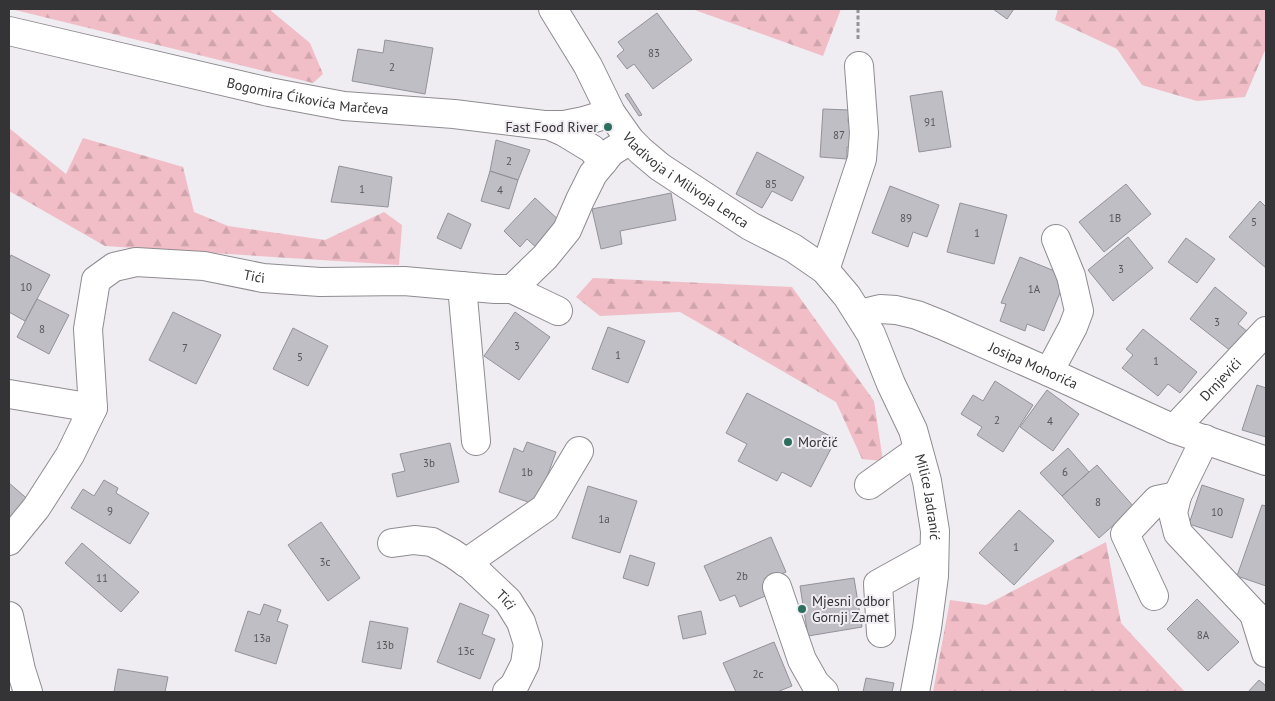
<svg xmlns="http://www.w3.org/2000/svg" width="1275" height="701" viewBox="0 0 1275 701" font-family="'PT Sans',sans-serif">
	<defs>
		<pattern id="forest-firs" width="22" height="20" patternUnits="userSpaceOnUse" patternTransform="scale(1.25)"><rect width="22" height="20" fill="#f1bec7"/><path d="M5 1l3.5 6h-7zM16 11l3.5 6h-7z" fill="#cfa4ac"/></pattern>
	</defs>
	<rect width="100%" height="100%" fill="#efecf2"/>
	<path fill="url(#forest-firs)" d="M 11,9 L 269,9 L 310,43 L 323,74 L 313,83 Z
		M 692,9 L 841,9 L 823,56 Z
		M 1058,9 L 1266,9 L 1266,48 L 1245,97 L 1197,101 L 1142,85 L 1117,49 L 1055,20 Z
		M 9,128 L 66,174 L 83,138 L 183,167 L 194,212 L 228,226 L 325,240 L 384,212 L 402,225 L 399,265 L 105,246 L 9,191 Z
		M 593,278 L 792,287 L 874,401 L 883,461 L 862,459 L 836,402 L 680,312 L 600,316 L 576,297 Z
		M 1106,542 L 1121,623 L 1185,692 L 933,692 L 950,600 L 986,605 Z"/>
	<path fill="#bebec4" stroke="#929298" d="M 993,9 L 1014,9 L 1007,19 Z
		M 657,13 L 692,60 L 653,89 L 634,64 L 627,69 L 617,56 L 624,50 L 618,42 Z
		M 385,40 L 433,48 L 425,94 L 352,81 L 358,49 L 383,53 Z
		M 942,91 L 951,147 L 919,152 L 910,96 Z
		M 628,93 L 642,115 L 639,116 L 625,95 Z
		M 823,109 L 849,110 L 848,122 L 857,122 L 855,147 L 847,147 L 847,159 L 820,157 Z
		M 496,140 L 530,150 L 518,180 L 490,171 Z
		M 757,152 L 804,177 L 792,201 L 772,191 L 762,208 L 736,194 Z
		M 339,166 L 392,177 L 388,207 L 331,202 Z
		M 490,171 L 518,180 L 509,209 L 481,201 Z
		M 1126,184 L 1151,214 L 1104,252 L 1079,222 Z
		M 890,186 L 939,205 L 927,237 L 913,232 L 908,247 L 872,233 Z
		M 671,193 L 676,220 L 620,231 L 622,244 L 601,249 L 592,209 Z
		M 535,198 L 563,224 L 539,250 L 527,239 L 520,247 L 504,231 Z
		M 1260,201 L 1266,207 L 1266,268 L 1229,237 Z
		M 960,203 L 1007,215 L 994,264 L 947,252 Z
		M 448,213 L 471,224 L 461,249 L 437,238 Z
		M 1128,237 L 1153,268 L 1113,301 L 1088,270 Z
		M 1186,238 L 1215,259 L 1197,283 L 1168,262 Z
		M 11,255 L 50,275 L 25,321 L 9,312 L 9,260 Z
		M 1020,257 L 1067,276 L 1044,331 L 1027,324 L 1025,331 L 1000,321 L 1006,304 L 1001,303 Z
		M 1215,287 L 1247,313 L 1238,324 L 1248,332 L 1232,352 L 1190,319 Z
		M 37,299 L 69,315 L 49,354 L 17,337 Z
		M 173,312 L 221,335 L 196,384 L 149,360 Z
		M 515,312 L 550,337 L 519,380 L 484,356 Z
		M 608,327 L 645,341 L 628,383 L 592,369 Z
		M 293,328 L 328,346 L 308,386 L 273,369 Z
		M 1143,329 L 1197,372 L 1180,393 L 1168,384 L 1158,396 L 1122,368 L 1133,355 L 1126,349 Z
		M 995,381 L 1033,405 L 1003,452 L 977,435 L 982,427 L 961,414 L 973,395 L 983,401 Z
		M 1257,385 L 1266,388 L 1266,437 L 1242,430 Z
		M 1047,390 L 1079,414 L 1053,451 L 1020,427 Z
		M 747,393 L 836,439 L 811,487 L 782,472 L 777,481 L 738,461 L 747,444 L 726,433 Z
		M 527,442 L 556,452 L 537,505 L 499,492 L 514,448 L 523,452 Z
		M 450,443 L 459,482 L 397,497 L 392,474 L 405,471 L 400,454 Z
		M 1068,448 L 1089,472 L 1062,496 L 1040,473 Z
		M 1097,465 L 1134,507 L 1099,538 L 1062,496 Z
		M 104,480 L 118,488 L 116,493 L 149,513 L 130,544 L 71,508 L 83,489 L 94,496 Z
		M 9,483 L 31,502 L 9,529 Z
		M 1202,485 L 1244,499 L 1232,538 L 1189,524 Z
		M 588,486 L 637,501 L 620,553 L 572,538 Z
		M 1262,505 L 1266,506 L 1266,586 L 1237,576 Z
		M 1019,510 L 1054,541 L 1014,585 L 979,553 Z
		M 321,522 L 360,578 L 328,601 L 288,545 Z
		M 771,537 L 786,572 L 767,580 L 772,593 L 740,607 L 735,595 L 720,601 L 704,566 Z
		M 82,543 L 139,592 L 121,612 L 65,563 Z
		M 630,555 L 655,563 L 648,586 L 623,578 Z
		M 854,578 L 862,627 L 808,636 L 800,586 Z
		M 1197,599 L 1239,642 L 1208,671 L 1167,629 Z
		M 460,603 L 489,615 L 482,634 L 495,639 L 480,679 L 437,662 Z
		M 264,604 L 281,610 L 277,621 L 288,625 L 276,664 L 235,651 L 248,611 L 260,615 Z
		M 701,611 L 706,634 L 683,639 L 678,616 Z
		M 370,621 L 408,628 L 401,669 L 362,662 Z
		M 774,642 L 792,686 L 777,692 L 736,692 L 723,663 Z
		M 118,669 L 168,677 L 165,692 L 114,692 Z
		M 866,678 L 894,683 L 892,692 L 863,692 Z
		M 1259,680 L 1266,686 L 1266,692 L 1248,692 Z"/>
	<g fill="none" stroke-linecap="round" stroke-linejoin="round">
		<g stroke="#8f8c91" stroke-width="30">
			<g id="minor">
				<path id="s1" d="M 553,9 L 588,66 L 611,113 L 630,140 L 641,151 L 660,167 L 750,226 L 793,248 L 825,270 L 847,296 L 871,334 L 891,384 L 913,430 L 927,481 L 935,531 L 934,576 L 927,628 L 915,692"/>
				<path id="s2" d="M 9,31 L 269,92 L 344,106 L 454,114 L 544,125 L 564,125 L 584,121 L 611,113"/>
				<path d="M 548,125 L 564,132 L 592,149 L 603,162"/>
				<path d="M 825,270 L 862,159 L 864,133 L 859,66"/>
				<path d="M 462,286 L 476,441"/>
				<path d="M 512,289 L 558,311"/>
				<path id="s3" d="M 859,314 L 880,309 L 896,310 L 917,315 L 942,325 L 1049,372 L 1174,429 L 1266,461"/>
				<path d="M 1049,372 L 1073,327 L 1079,311 L 1071,276 L 1056,239"/>
				<path d="M 9,394 L 93,408"/>
				<path id="s4" d="M 1174,429 L 1266,331"/>
				<path d="M 1205,439 L 1177,496 L 1173,513 L 1178,533 L 1254,614 L 1266,625"/>
				<path d="M 869,485 L 918,450"/>
				<path id="s5" d="M 9,541 L 36,508 L 70,455 L 93,408 L 88,329 L 96,280 L 114,267 L 136,262 L 204,266 L 263,278 L 320,282 L 404,281 L 495,289 L 512,289 L 545,257 L 567,230 L 580,200 L 593,174 L 611,152 L 630,140"/>
				<path id="s6" d="M 392,543 L 414,540 L 432,542 L 452,553 L 471,566 L 508,601 L 521,622 L 528,644 L 525,664 L 514,686 L 507,692"/>
				<path d="M 466,563 L 545,508 L 579,451"/>
				<path d="M 777,587 L 802,660 L 815,683 L 824,692"/>
				<path d="M 1154,596 L 1125,534 L 1157,500 L 1177,496"/>
				<path d="M 1254,614 L 1266,653"/>
				<path d="M 9,616 L 21,670 L 28,692"/>
				<path d="M 881,633 L 878,584 L 934,553"/>
			</g>
		</g>
		<path stroke="#959397" stroke-width="3" stroke-dasharray="4 2.5" stroke-linecap="butt" d="M 858,9 L 858,41"/>
		<use href="#minor" stroke="#fff" stroke-width="28"/>
	</g>
	<g fill="#2d6f5f" stroke="#efecf2" stroke-width="2">
		<circle cx="608" cy="127" r="5"/>
		<circle cx="788" cy="442" r="5"/>
		<circle cx="802" cy="609" r="5"/>
	</g>
	<g text-anchor="middle" dominant-baseline="central" stroke-width="4" stroke-linejoin="round" paint-order="stroke">
		<g font-size="11" fill="#565659">
			<text x="654" y="53">83</text>
			<text x="392" y="67">2</text>
			<text x="930" y="122">91</text>
			<text x="839" y="135">87</text>
			<text x="509" y="161">2</text>
			<text x="771" y="184">85</text>
			<text x="362" y="189">1</text>
			<text x="500" y="190">4</text>
			<text x="906" y="218">89</text>
			<text x="1115" y="218">1B</text>
			<text x="1254" y="222">5</text>
			<text x="977" y="233">1</text>
			<text x="1121" y="269">3</text>
			<text x="26" y="287">10</text>
			<text x="1034" y="289">1A</text>
			<text x="1217" y="322">3</text>
			<text x="42" y="329">8</text>
			<text x="517" y="346">3</text>
			<text x="185" y="348">7</text>
			<text x="618" y="355">1</text>
			<text x="300" y="357">5</text>
			<text x="1156" y="361">1</text>
			<text x="997" y="420">2</text>
			<text x="1050" y="421">4</text>
			<text x="429" y="463">3b</text>
			<text x="527" y="472">1b</text>
			<text x="1065" y="472">6</text>
			<text x="1098" y="502">8</text>
			<text x="110" y="511">9</text>
			<text x="1217" y="512">10</text>
			<text x="604" y="519">1a</text>
			<text x="1016" y="547">1</text>
			<text x="325" y="562">3c</text>
			<text x="742" y="576">2b</text>
			<text x="102" y="578">11</text>
			<text x="1203" y="635">8A</text>
			<text x="262" y="638">13a</text>
			<text x="385" y="645">13b</text>
			<text x="466" y="651">13c</text>
			<text x="758" y="674">2c</text>
		</g>
		<g font-size="14" fill="#343335" stroke="#efecf2">
			<text stroke="none"><textPath href="#s2" startOffset="306">Bogomira Ćikovića Marčeva</textPath></text>
			<text stroke="none"><textPath href="#s1" startOffset="221">Vladivoja i Milivoja Lenca</textPath></text>
			<text stroke="none"><textPath href="#s5" startOffset="451">Tići</textPath></text>
			<text stroke="none"><textPath href="#s3" startOffset="186">Josipa Mohorića</textPath></text>
			<text stroke="none"><textPath href="#s4" startOffset="68">Drnjevići</textPath></text>
			<text stroke="none"><textPath href="#s1" startOffset="640">Milice Jadranić</textPath></text>
			<text stroke="none"><textPath href="#s6" startOffset="135">Tići</textPath></text>
		</g>
		<g font-size="14" fill="#343335" stroke="#efecf2" text-anchor="start">
			<text x="598" y="127" text-anchor="end">Fast Food River</text>
			<text x="798" y="442">Morčić</text>
			<text x="812" y="601">Mjesni odbor<tspan x="812" dy="16">Gornji Zamet</tspan></text>
		</g>
	</g>
	<rect width="1275" height="701" fill="none" stroke="#343335" stroke-width="20"/>
</svg>
